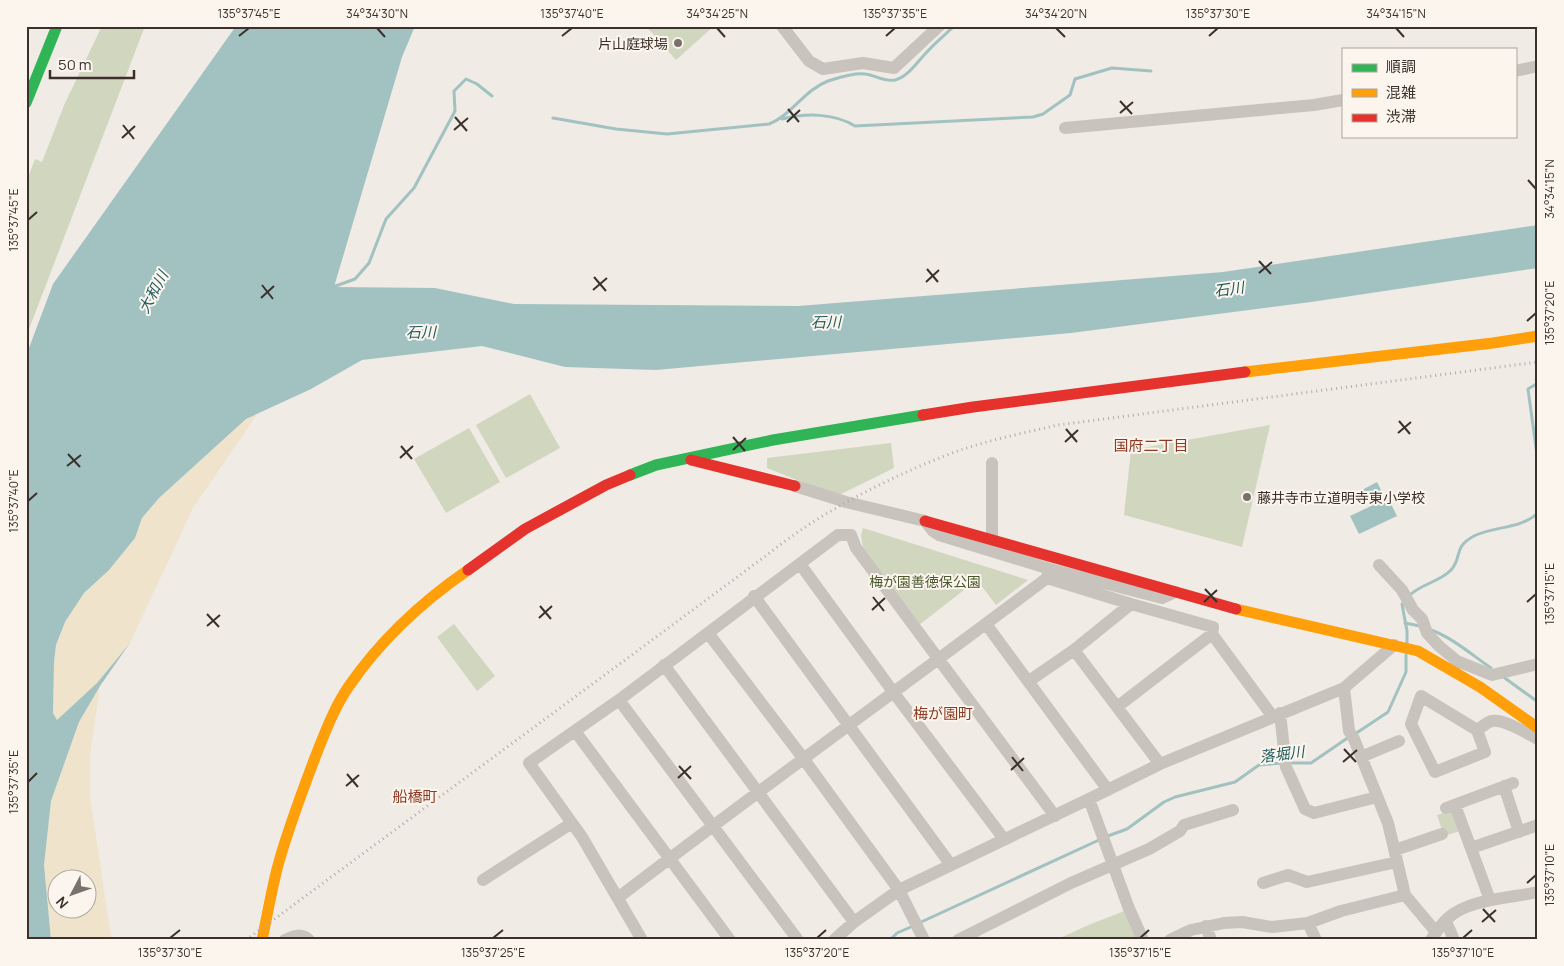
<svg xmlns="http://www.w3.org/2000/svg" width="1564" height="966" viewBox="0 0 1564 966" font-family="Manrope,'Noto Sans JP',sans-serif">
	<rect width="100%" height="100%" fill="#f0ebe5"/>
	<path fill="#d1d6bf" d="M 102,26 L 145,26 L 26,337 L 26,183 L 35,159 L 42,162 L 65,103 Z
		M 646,26 L 714,26 L 676,60 Z
		M 530,394 L 560,448 L 506,478 L 476,425 Z
		M 1270,425 L 1242,547 L 1124,515 L 1131,450 Z
		M 469,428 L 500,482 L 446,513 L 414,459 Z
		M 891,443 L 894,468 L 837,496 L 767,468 L 767,458 Z
		M 863,528 L 1028,580 L 996,605 L 977,580 L 919,625 L 863,549 L 861,535 Z
		M 454,624 L 495,676 L 477,691 L 437,637 Z
		M 1452,810 L 1460,831 L 1444,836 L 1437,815 Z
		M 1127,910 L 1140,940 L 1056,940 L 1086,926 Z"/>
	<path fill="#efe3cc" fill-rule="evenodd" d="M 258,413 L 193,508 L 130,643 L 97,683 L 57,720 L 53,713 L 54,662 L 56,645 L 65,622 L 84,593 L 109,570 L 135,538 L 142,518 L 159,498 L 246,419 Z
		M 100,686 L 90,755 L 90,796 L 109,924 L 112,940 L 51,940 L 44,865 L 51,801 L 79,722 ZM 58,878 L 88,878 L 88,908 L 58,908 Z"/>
	<path fill="#a1c2c1" d="M 236,26 L 415,26 L 402,57 L 334,287 L 435,288 L 514,304 L 798,306 L 1223,272 L 1538,225 L 1538,268 L 1311,302 L 1071,333 L 656,370 L 565,367 L 482,346 L 362,360 L 311,389 L 246,419 L 159,498 L 142,518 L 135,538 L 109,570 L 84,593 L 65,622 L 56,645 L 54,662 L 53,713 L 57,720 L 97,683 L 130,643 L 100,686 L 79,722 L 51,801 L 44,865 L 51,940 L 26,940 L 26,356 L 53,284 Z
		M 1377,482 L 1381,490 L 1366,498 L 1362,490 Z
		M 1388,498 L 1397,516 L 1359,534 L 1350,516 Z"/>
	<g fill="none" stroke-linecap="round" stroke-linejoin="round">
		<path stroke="#a1c2c1" stroke-width="3" d="M 553,118 L 616,129 L 667,134 L 769,124 C 792,115 804,90 828,81 C 838,78 854,72 865,74 C 875,75 884,82 895,80 C 908,77 917,62 926,53 C 935,43 945,35 954,26
			M 782,119 C 806,113 834,113 855,126 L 1033,117 L 1043,114 L 1070,95 L 1075,79 L 1112,68 L 1151,71
			M 330,288 L 355,279 L 369,263 L 386,219 L 414,188 L 455,111 L 454,91 L 466,79 L 477,84 L 492,96
			M 1538,383 L 1528,389 L 1538,462
			M 1409,596 C 1420,584 1440,582 1451,570 C 1463,557 1452,548 1474,536 C 1494,526 1521,529 1538,513
			M 1405,601 L 1402,604 L 1407,631 L 1407,643
			M 1405,623 L 1420,626
			M 1431,630 C 1453,638 1472,655 1491,668
			M 1502,676 L 1538,702
			M 1355,734 L 1388,712 L 1406,672 L 1406,655
			M 1288,763 L 1311,763 L 1349,737
			M 1105,837 L 1127,829 L 1164,802 L 1175,797 L 1235,782 L 1259,765 L 1282,763
			M 919,923 L 1099,840
			M 890,940 L 897,933 L 913,926"/>
		<path stroke="#c9c3be" stroke-width="12" d="M 782,26 L 809,61 L 823,69 L 863,63 L 894,68 L 939,26
			M 1515,71 L 1538,66
			M 1065,128 L 1314,105 L 1343,100
			M 992,463 L 992,541
			M 795,486 L 846,502 L 925,521 L 933,531 L 939,535 L 1050,569 L 1162,598 L 1175,592
			M 800,564 L 894,693 L 1004,839
			M 1379,565 L 1402,590 L 1413,610 L 1422,619 L 1427,633 L 1439,646 L 1457,661
			M 1049,570 L 1047,578 L 1131,604 L 1213,627 L 1212,634 L 1273,717
			M 754,596 L 951,865
			M 986,624 L 1108,790
			M 708,633 L 803,758 L 899,890 L 924,940
			M 1074,650 L 1160,764
			M 664,665 L 854,922
			M 1453,668 L 1457,661 L 1492,675 L 1538,664
			M 1029,681 L 1074,650 L 1131,604
			M 1344,688 L 1349,731 L 1354,739 L 1388,823 L 1405,895 L 1436,932
			M 1421,696 L 1477,730 L 1485,752 L 1435,772 L 1411,724 Z
			M 619,700 L 798,940
			M 1117,707 L 1212,634
			M 1280,713 L 1286,767 L 1305,809 L 1314,813 L 1377,797
			M 1477,730 C 1482,727 1487,722 1492,721 C 1505,719 1526,733 1538,739
			M 575,731 L 730,940
			M 1361,757 L 1399,741
			M 1504,786 L 1519,832
			M 1089,799 L 1128,906 L 1143,940
			M 1455,805 L 1490,900
			M 1446,808 L 1513,783
			M 1471,848 L 1538,825
			M 1395,850 L 1442,834
			M 483,880 L 572,823
			M 1263,883 L 1288,875 L 1307,882 L 1397,862
			M 619,897 C 760,789 905,685 1047,578
			M 1446,921 L 1454,940
			M 1308,923 L 1316,940
			M 1206,926 L 1211,940
			M 285,940 C 294,936 301,932 309,940
			M 642,940 L 582,837 L 529,763 L 619,700 L 838,535 L 851,535 L 856,548 L 1055,816
			M 834,940 L 854,922 L 899,890 L 1089,799 L 1160,764 L 1344,688 L 1394,645
			M 958,940 L 1071,883 L 1149,849 L 1180,831 L 1184,825 L 1233,810
			M 1170,940 L 1191,930 L 1224,923 L 1242,922 L 1272,927 L 1308,923 L 1341,911 L 1405,895
			M 1431,940 C 1436,932 1441,924 1448,918 C 1469,899 1511,898 1538,892"/>
		<path stroke="#30b455" stroke-width="11" d="M 26,103 L 57,26
			M 630,475 L 656,465 L 773,440 L 923,415"/>
		<path stroke="#ff9f0a" stroke-width="11" d="M 1245,372 L 1493,343 L 1538,336
			M 1236,609 L 1418,651 L 1480,687 L 1538,728
			M 262,940 C 267,917 271,893 277,869 C 287,831 302,792 316,755 C 325,732 335,706 349,686 C 380,641 423,601 468,570"/>
		<path stroke="#e5322d" stroke-width="11" d="M 923,415 L 973,407 L 1245,372
			M 691,460 L 795,486
			M 925,521 L 1236,609
			M 468,570 L 525,529 L 606,485 L 630,475"/>
		<path stroke="#b1aca8" stroke-width="3" stroke-dasharray="1 4" stroke-linecap="butt" d="M 246,940 L 763,558 C 780,545 797,532 816,520 C 860,493 907,470 955,452 C 988,440 1024,433 1058,425 L 1538,362"/>
	</g>
	<path fill="none" stroke="#3b302b" stroke-width="2" d="M 377,28 L 385,37M 717,28 L 725,37M 1056,28 L 1065,37M 1396,28 L 1404,37M 239,36 L 249,28M 562,36 L 572,28M 886,36 L 895,28M 1209,36 L 1218,28M 1120,101 L 1132,114M 788,109 L 799,122M 1120,113 L 1133,102M 455,117 L 467,131M 787,122 L 800,110M 123,125 L 134,139M 454,130 L 468,118M 122,138 L 135,126M 1528,180 L 1536,189M 28,220 L 37,212M 1259,261 L 1271,274M 927,269 L 938,282M 1259,273 L 1272,262M 594,277 L 606,291M 926,282 L 939,270M 262,285 L 273,299M 593,290 L 607,278M 261,298 L 274,286M 1527,321 L 1536,313M 1399,421 L 1410,434M 1066,429 L 1077,442M 1398,433 L 1411,422M 733,437 L 745,451M 1065,442 L 1078,430M 401,446 L 412,459M 733,450 L 746,438M 68,454 L 80,467M 400,458 L 413,446M 67,466 L 81,455M 28,501 L 37,493M 1205,589 L 1217,602M 873,597 L 884,611M 1204,602 L 1217,590M 1527,602 L 1536,594M 540,606 L 551,619M 872,610 L 885,598M 207,614 L 219,627M 539,618 L 552,606M 207,626 L 220,615M 1344,749 L 1356,762M 1012,757 L 1023,771M 1343,762 L 1357,750M 679,766 L 691,779M 1011,770 L 1024,758M 347,774 L 358,787M 678,778 L 691,766M 28,782 L 37,773M 346,786 L 359,775M 1527,883 L 1536,875M 1483,909 L 1495,922M 1482,922 L 1496,910M 170,938 L 180,930M 493,938 L 503,930M 817,938 L 826,930M 1140,938 L 1149,930M 1463,938 L 1472,930"/>
	<g fill="#7a716c" stroke="#fbf5ee" stroke-width="2">
		<circle cx="678" cy="43" r="5"/>
		<circle cx="1247" cy="497" r="5"/>
	</g>
	<g text-anchor="middle" dominant-baseline="central" stroke-width="4" stroke-linejoin="round" paint-order="stroke">
		<g font-size="14" fill="#3b302b" stroke="#fbf5ee" text-anchor="end">
			<text x="668" y="43">片山庭球場</text>
			<text x="1257" y="497" text-anchor="start">藤井寺市立道明寺東小学校</text>
		</g>
		<g font-size="14" fill="#4a5a2e" stroke="#fbf5ee">
			<text x="925" y="581">梅が園善徳保公園</text>
		</g>
		<g font-size="15" font-style="italic" fill="#1f5a5e" stroke="#fbf5ee">
			<text transform="translate(1229 289) rotate(-8)">石川</text>
			<text transform="translate(153 292) rotate(-62)">大和川</text>
			<text transform="translate(826 322) rotate(-1)">石川</text>
			<text transform="translate(421 332) rotate(-1)">石川</text>
			<text transform="translate(1282 754) rotate(-7)">落堀川</text>
		</g>
		<g font-size="15" fill="#8c3b22" stroke="#fbf5ee">
			<text x="1151" y="445">国府二丁目</text>
			<text x="943" y="713">梅が園町</text>
			<text x="415" y="796">船橋町</text>
		</g>
	</g>
	<rect width="1564" height="966" fill="none" stroke="#fbf5ee" stroke-width="55"/>
	<rect x="1342" y="48" width="175" height="90" fill="#fbf5ee" stroke="#aea6a0"/>
	<rect x="1352" y="64" width="25" height="8" fill="#30b455" stroke="#aea6a0"/>
	<text x="1386" y="72" font-size="15" fill="#3b302b">順調</text>
	<rect x="1352" y="89" width="25" height="8" fill="#ff9f0a" stroke="#aea6a0"/>
	<text x="1386" y="98" font-size="15" fill="#3b302b">混雑</text>
	<rect x="1352" y="114" width="25" height="8" fill="#e5322d" stroke="#aea6a0"/>
	<text x="1386" y="122" font-size="15" fill="#3b302b">渋滞</text>
	<g transform="translate(72 894) rotate(229)"><circle r="24" fill="#fbf5ee" stroke="#aea6a0"/>
	<path d="M0-4L9 19L0 12L-9 19Z" fill="#7a716c"/>
	<text y="-8" font-size="14" font-weight="bold" text-anchor="middle" fill="#3b302b">N</text>
	</g>
	<path d="M50 70v8h84v-8" fill="none" stroke="#3b302b" stroke-width="2.5"/>
	<text x="58" y="70" font-size="15" fill="#3b302b" stroke="#fbf5ee" stroke-width="4" paint-order="stroke">50 m</text>
	<rect x="28" y="28" width="1508" height="910" fill="none" stroke="#3b302b" stroke-width="2"/>
	<g font-size="12" text-anchor="middle" fill="#3b302b">
		<text x="249" y="18">135°37'45"E</text>
		<text x="377" y="18">34°34'30"N</text>
		<text x="572" y="18">135°37'40"E</text>
		<text x="717" y="18">34°34'25"N</text>
		<text x="895" y="18">135°37'35"E</text>
		<text x="1056" y="18">34°34'20"N</text>
		<text x="1218" y="18">135°37'30"E</text>
		<text x="1396" y="18">34°34'15"N</text>
		<text transform="translate(1550 189) rotate(-90)" y="4">34°34'15"N</text>
		<text transform="translate(14 220) rotate(-90)" y="4">135°37'45"E</text>
		<text transform="translate(1550 313) rotate(-90)" y="4">135°37'20"E</text>
		<text transform="translate(14 501) rotate(-90)" y="4">135°37'40"E</text>
		<text transform="translate(1550 594) rotate(-90)" y="4">135°37'15"E</text>
		<text transform="translate(14 782) rotate(-90)" y="4">135°37'35"E</text>
		<text transform="translate(1550 875) rotate(-90)" y="4">135°37'10"E</text>
		<text x="170" y="957">135°37'30"E</text>
		<text x="493" y="957">135°37'25"E</text>
		<text x="817" y="957">135°37'20"E</text>
		<text x="1140" y="957">135°37'15"E</text>
		<text x="1463" y="957">135°37'10"E</text>
	</g>
</svg>
